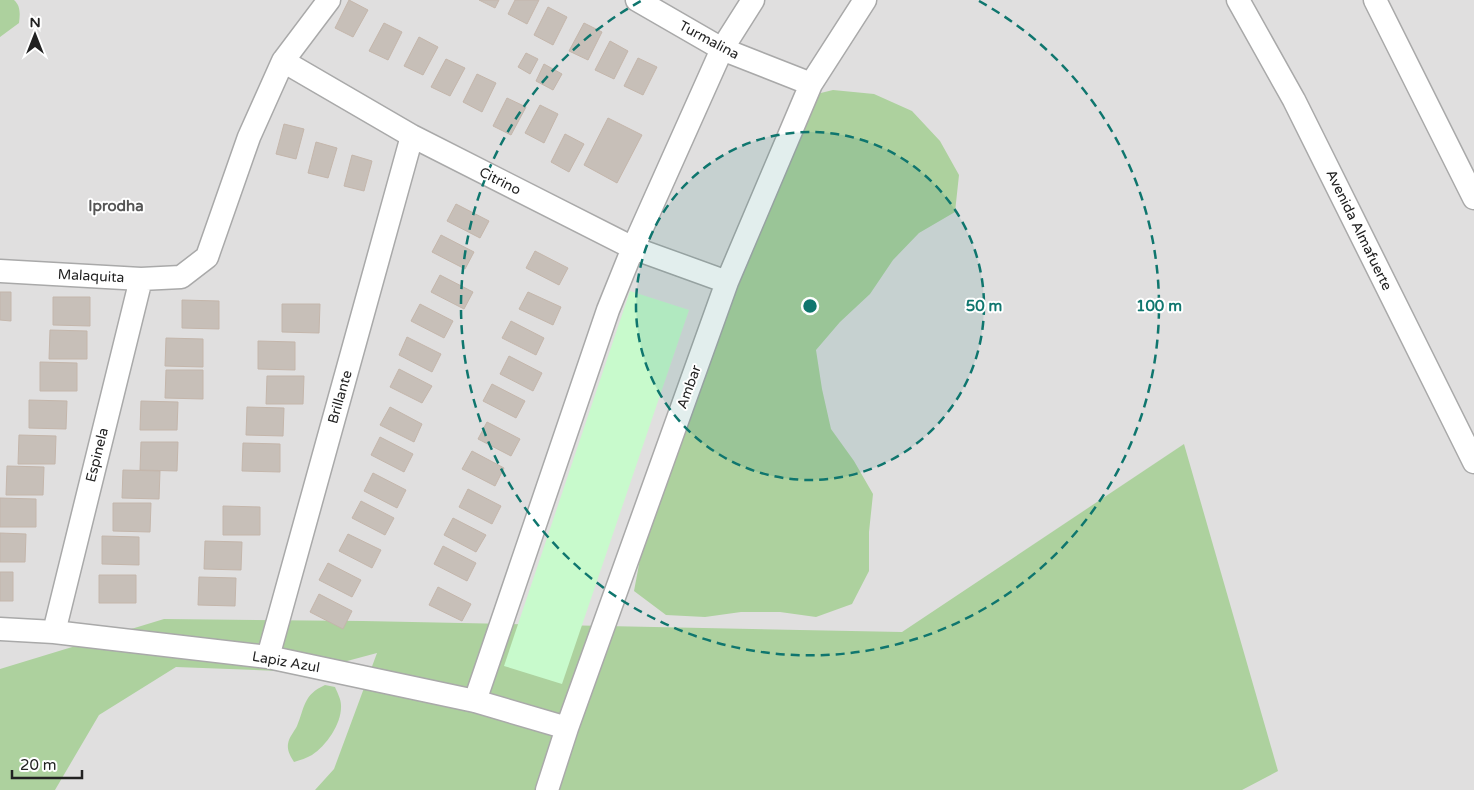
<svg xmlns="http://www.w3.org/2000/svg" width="1474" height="790" viewBox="0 0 1474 790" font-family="'Varela Round',sans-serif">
	<rect width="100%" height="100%" fill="#f2efe9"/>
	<path fill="#e0dfdf" d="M 0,0 L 1474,0 L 1474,790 L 0,790 Z"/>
	<path fill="#add19e" d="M 0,0 L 14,0 C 21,6 20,15 19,23 L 0,37 Z
		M 833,90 L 874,94 L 912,111 L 940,141 L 959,175 L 955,212 L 919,233 L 893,260 L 870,294 L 840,322 L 816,350 L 822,389 L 831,429 L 854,461 L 873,494 L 869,532 L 869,571 L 852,604 L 816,617 L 780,612 L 741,612 L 705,617 L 666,615 L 634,591 L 641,554 L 653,518 L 792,100 Z
		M 1184,444 L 1278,771 L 1242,790 L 315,790 L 334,769 L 377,653 L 306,672 L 176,667 L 99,715 L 55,790 L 0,790 L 0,669 L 164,619 L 363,621 L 902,632 Z
		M 325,685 L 335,687 C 337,692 341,699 341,705 C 342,723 327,745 312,755 C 307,758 300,760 294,762 C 291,757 287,751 288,744 C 289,737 294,732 297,726 C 305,707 303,695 325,685 Z"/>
	<path fill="#c8facc" d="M 630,291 L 689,310 L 562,684 L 504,666 Z"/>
	<path fill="#c7bfb8" stroke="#c4b6ab" d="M 349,0 L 368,10 L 353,37 L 335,28 Z
		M 479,0 L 499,0 L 495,8 Z
		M 515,0 L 539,0 L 527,24 L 508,14 Z
		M 548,7 L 567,17 L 553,45 L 534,35 Z
		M 384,23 L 402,32 L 388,60 L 369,51 Z
		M 584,23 L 602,32 L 588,60 L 569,51 Z
		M 419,37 L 438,47 L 423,75 L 404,66 Z
		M 610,41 L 628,51 L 614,79 L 595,70 Z
		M 526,53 L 538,59 L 530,74 L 518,67 Z
		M 638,58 L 657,67 L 643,95 L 624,86 Z
		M 446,59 L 465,68 L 450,96 L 431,87 Z
		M 544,64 L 562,74 L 553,90 L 536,81 Z
		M 477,74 L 496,83 L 482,112 L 463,102 Z
		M 507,98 L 526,107 L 511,135 L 493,126 Z
		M 540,105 L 558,114 L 544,143 L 525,133 Z
		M 608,118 L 642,135 L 617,183 L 584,165 Z
		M 284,124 L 304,129 L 296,159 L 276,154 Z
		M 565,134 L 584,144 L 569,172 L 551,162 Z
		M 316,142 L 337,148 L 328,178 L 308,173 Z
		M 352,155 L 372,161 L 364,191 L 344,186 Z
		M 456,204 L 489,221 L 480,238 L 447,221 Z
		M 441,235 L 474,252 L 465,269 L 432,252 Z
		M 535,251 L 568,268 L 559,285 L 526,268 Z
		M 440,275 L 473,292 L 464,309 L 431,292 Z
		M 0,292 L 11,292 L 11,321 L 0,320 Z
		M 528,292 L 561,307 L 553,325 L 519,309 Z
		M 53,297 L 90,297 L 90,326 L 53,325 Z
		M 182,300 L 219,301 L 219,329 L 182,328 Z
		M 282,304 L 320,304 L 319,333 L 282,332 Z
		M 420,304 L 453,321 L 444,338 L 411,321 Z
		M 511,321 L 544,338 L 536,355 L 502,338 Z
		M 50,330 L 87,331 L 87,359 L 49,359 Z
		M 407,337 L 441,354 L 432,372 L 399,355 Z
		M 166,338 L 203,339 L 203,367 L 165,366 Z
		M 258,341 L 295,342 L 295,370 L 258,369 Z
		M 509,356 L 542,373 L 533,391 L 500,374 Z
		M 40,362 L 77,363 L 77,391 L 40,391 Z
		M 399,369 L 432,386 L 422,403 L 390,387 Z
		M 166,370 L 203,370 L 203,399 L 165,398 Z
		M 267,376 L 304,376 L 303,404 L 266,404 Z
		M 492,384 L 525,401 L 516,418 L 483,401 Z
		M 29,400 L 67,401 L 66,429 L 29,428 Z
		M 141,401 L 178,402 L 177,430 L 140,430 Z
		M 247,407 L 284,408 L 283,436 L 246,435 Z
		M 390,407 L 422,424 L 414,442 L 380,425 Z
		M 487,422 L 520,439 L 511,456 L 478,439 Z
		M 19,435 L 56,436 L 55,464 L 18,464 Z
		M 380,437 L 413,454 L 404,472 L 371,455 Z
		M 141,442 L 178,442 L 177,471 L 140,470 Z
		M 243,443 L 280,444 L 280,472 L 242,471 Z
		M 472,451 L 504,468 L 495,486 L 462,469 Z
		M 7,466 L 44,467 L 43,495 L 6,495 Z
		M 123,470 L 160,471 L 159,499 L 122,498 Z
		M 373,473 L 406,490 L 397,508 L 364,491 Z
		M 468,489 L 501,506 L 492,524 L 459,507 Z
		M 0,498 L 36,499 L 36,527 L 0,527 Z
		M 361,501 L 394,518 L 385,535 L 352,518 Z
		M 113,503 L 151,503 L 150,532 L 113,531 Z
		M 223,506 L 260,507 L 260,535 L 223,535 Z
		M 453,518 L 486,535 L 476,552 L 444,535 Z
		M 0,533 L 26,534 L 25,562 L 0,562 Z
		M 348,534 L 381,550 L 372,568 L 339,551 Z
		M 102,536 L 139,537 L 139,565 L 102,564 Z
		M 205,541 L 242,542 L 241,570 L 204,569 Z
		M 443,546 L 476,563 L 467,581 L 434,564 Z
		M 328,563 L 361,580 L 352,597 L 319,580 Z
		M 0,572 L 13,572 L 13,601 L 0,601 Z
		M 99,575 L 136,575 L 136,603 L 99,603 Z
		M 199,577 L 236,578 L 235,606 L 198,605 Z
		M 438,587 L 471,604 L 462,621 L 429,605 Z
		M 319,594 L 352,611 L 343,629 L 310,612 Z"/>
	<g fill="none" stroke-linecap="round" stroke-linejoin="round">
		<g stroke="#a9a9a9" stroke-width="25">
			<path id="minor" d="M 637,0 L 722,49 L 811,84
				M 1238,0 L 1294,100 L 1474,462
				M 1375,0 L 1474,198
				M 283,61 L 412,136 L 633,248 L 727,282
				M 0,271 L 141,279 L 181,277 L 207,257 L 249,137 L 283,61 L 329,0
				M 0,629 L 54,632 L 268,657 L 475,701 L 567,728
				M 54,632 L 141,279
				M 268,657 L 412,136
				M 475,701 L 608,310 L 633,248 L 722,49 L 753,0
				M 547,790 L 567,728 L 727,282 L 811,84 L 865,0"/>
		</g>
		<use href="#minor" stroke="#fff" stroke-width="22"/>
	</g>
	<circle cx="810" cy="306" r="174" fill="#0f766e" fill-opacity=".12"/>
	<g fill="none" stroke="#0f766e" stroke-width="2.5" stroke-dasharray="9 6">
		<circle cx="810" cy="306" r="174"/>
		<path d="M979 1A349 349 0 1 1 641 1"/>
	</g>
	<g text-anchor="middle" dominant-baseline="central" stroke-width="4" stroke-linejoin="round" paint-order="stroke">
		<g font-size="14" fill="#222" stroke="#fff">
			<text transform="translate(709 40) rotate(28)">Turmalina</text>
			<text transform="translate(500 181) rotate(27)">Citrino</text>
			<text transform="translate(1359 230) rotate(64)">Avenida Almafuerte</text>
			<text transform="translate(91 276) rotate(3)">Malaquita</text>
			<text transform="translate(689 387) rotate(-70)">Ambar</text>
			<text transform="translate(340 397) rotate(-74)">Brillante</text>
			<text transform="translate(97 455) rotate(-76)">Espinela</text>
			<text transform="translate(286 662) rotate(10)">Lapiz Azul</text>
		</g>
		<g font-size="15" font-weight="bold" fill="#555" stroke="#fff">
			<text x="116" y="206">Iprodha</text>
		</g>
	</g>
	<circle cx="810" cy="306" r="8" fill="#0f766e" stroke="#fff" stroke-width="2.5"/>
	<g font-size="15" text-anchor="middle" font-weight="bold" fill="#0f766e" stroke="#fff" stroke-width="4" stroke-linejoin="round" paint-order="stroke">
		<text x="984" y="311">50 m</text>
		<text x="1159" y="311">100 m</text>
	</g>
	<g transform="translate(35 35)" stroke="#ffffff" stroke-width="4" paint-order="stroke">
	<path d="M0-4L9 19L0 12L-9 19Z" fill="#222222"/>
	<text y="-8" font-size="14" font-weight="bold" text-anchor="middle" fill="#222222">N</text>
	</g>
	<path d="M12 770v8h70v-8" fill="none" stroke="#222222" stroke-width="2.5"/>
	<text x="20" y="770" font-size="15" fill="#222222" stroke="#ffffff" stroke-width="4" paint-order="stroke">20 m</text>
</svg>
